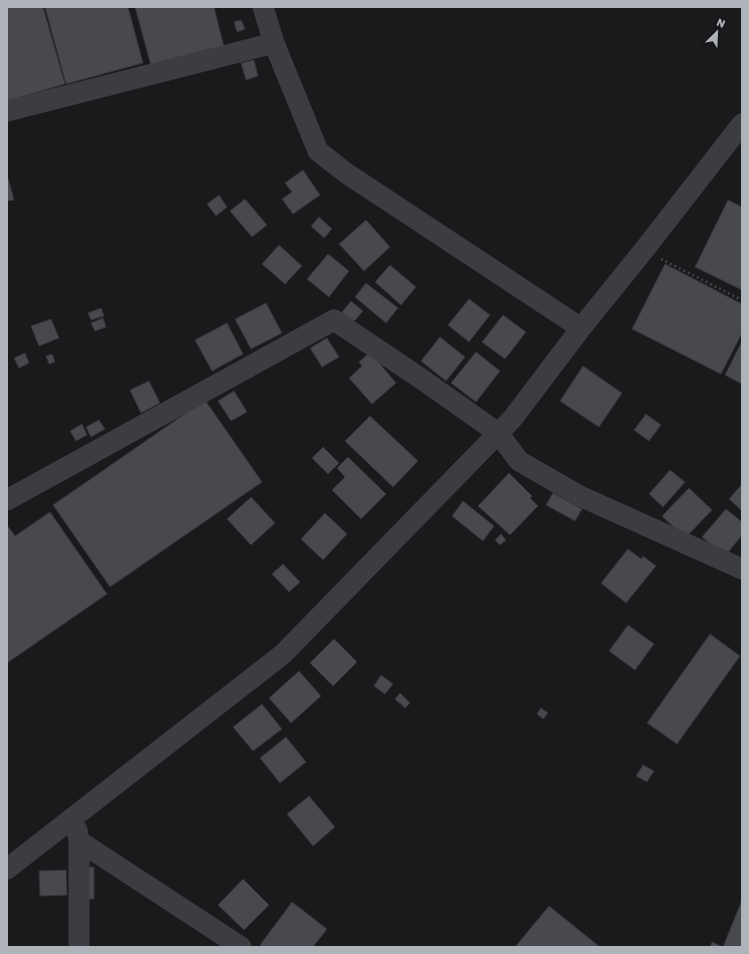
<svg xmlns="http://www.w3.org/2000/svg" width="749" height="954" viewBox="0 0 749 954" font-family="Rubik,sans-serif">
	<rect width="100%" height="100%" fill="#1a1a1c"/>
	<path fill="#47494c" stroke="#343538" d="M 7,7 L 43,7 L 65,84 L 7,101 Z
		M 45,7 L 128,7 L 143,63 L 66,84 Z
		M 135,7 L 214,7 L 224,47 L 151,66 Z
		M 241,20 L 245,29 L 237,32 L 234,22 Z
		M 254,60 L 258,76 L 246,80 L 241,63 Z
		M 303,170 L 320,195 L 293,214 L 282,199 L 292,192 L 285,183 Z
		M 7,174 L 14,200 L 7,201 Z
		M 219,195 L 227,207 L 216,216 L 207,204 Z
		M 245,199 L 267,225 L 252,237 L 230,211 Z
		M 728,200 L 742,207 L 742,290 L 695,267 Z
		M 319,217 L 332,229 L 324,238 L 311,226 Z
		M 366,220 L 390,247 L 364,271 L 339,244 Z
		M 279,245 L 302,266 L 285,284 L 262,264 Z
		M 328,254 L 349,271 L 329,297 L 307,279 Z
		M 665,264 L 742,304 L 742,333 L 721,374 L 632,329 Z
		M 390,265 L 416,287 L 401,305 L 375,282 Z
		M 366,283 L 398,308 L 386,323 L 355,297 Z
		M 469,299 L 490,315 L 469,342 L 448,325 Z
		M 351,301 L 363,311 L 350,326 L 339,316 Z
		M 266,303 L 282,333 L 251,349 L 235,319 Z
		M 101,308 L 104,316 L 91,320 L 88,313 Z
		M 503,315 L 526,332 L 505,359 L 482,342 Z
		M 103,318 L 106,327 L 95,331 L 91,323 Z
		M 51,319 L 59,338 L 39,346 L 31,326 Z
		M 227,323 L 243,354 L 212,371 L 195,340 Z
		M 440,337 L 465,357 L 446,381 L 421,361 Z
		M 327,338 L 339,357 L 322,367 L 310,348 Z
		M 742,341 L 742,384 L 725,375 Z
		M 370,352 L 396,383 L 372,404 L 349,378 L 362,366 L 359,362 Z
		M 476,352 L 500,371 L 476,402 L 451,383 Z
		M 25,353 L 29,363 L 19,368 L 14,358 Z
		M 52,354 L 55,362 L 49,364 L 46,356 Z
		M 583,366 L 622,393 L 599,427 L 560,401 Z
		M 149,381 L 160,403 L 141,413 L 130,390 Z
		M 234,391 L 247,412 L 231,421 L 218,401 Z
		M 205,400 L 262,482 L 110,587 L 53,505 Z
		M 646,414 L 661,425 L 649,441 L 634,430 Z
		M 370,416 L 418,461 L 393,487 L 345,441 Z
		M 99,420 L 105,429 L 91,437 L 86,427 Z
		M 82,424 L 87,435 L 76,441 L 70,431 Z
		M 323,447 L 339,463 L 328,474 L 312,458 Z
		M 348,457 L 386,494 L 361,519 L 332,490 L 345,477 L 337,468 Z
		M 670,470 L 685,482 L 663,507 L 649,494 Z
		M 509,473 L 532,496 L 530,498 L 538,506 L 510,535 L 478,506 Z
		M 742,484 L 742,511 L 729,499 Z
		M 689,488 L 712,510 L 685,538 L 662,516 Z
		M 553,493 L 582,509 L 575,521 L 546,505 Z
		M 251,497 L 275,523 L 251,545 L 227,519 Z
		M 463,501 L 494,526 L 483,541 L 452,516 Z
		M 726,509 L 742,522 L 742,535 L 725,556 L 702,537 Z
		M 50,512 L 107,594 L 7,663 L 7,525 L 15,536 Z
		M 325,513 L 347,534 L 323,560 L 301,539 Z
		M 501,534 L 506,540 L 500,545 L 495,540 Z
		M 628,549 L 641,559 L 643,556 L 656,566 L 626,603 L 601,583 Z
		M 283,564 L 300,582 L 289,592 L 272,574 Z
		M 628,625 L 654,644 L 635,670 L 609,651 Z
		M 710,634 L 740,656 L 677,744 L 647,723 Z
		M 334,639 L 357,662 L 333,686 L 310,663 Z
		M 299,671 L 321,696 L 291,723 L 269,698 Z
		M 381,675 L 393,684 L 385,694 L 374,686 Z
		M 400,693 L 410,703 L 405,708 L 395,699 Z
		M 262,704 L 282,729 L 253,751 L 233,727 Z
		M 541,708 L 548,713 L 543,719 L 537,714 Z
		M 286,737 L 306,762 L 280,783 L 260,758 Z
		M 643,765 L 654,771 L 647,782 L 636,776 Z
		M 309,796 L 335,827 L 313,846 L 287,814 Z
		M 81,867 L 94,867 L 94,899 L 81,899 Z
		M 66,870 L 67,895 L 40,896 L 39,871 Z
		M 243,879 L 269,905 L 244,930 L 218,905 Z
		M 742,900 L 742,947 L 723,947 Z
		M 292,902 L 327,929 L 313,947 L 262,947 L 260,945 Z
		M 549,906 L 600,947 L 515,947 Z
		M 712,942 L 723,947 L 710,947 Z"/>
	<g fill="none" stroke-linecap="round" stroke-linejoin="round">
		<path stroke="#424448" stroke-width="2.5" stroke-dasharray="2 3" stroke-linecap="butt" d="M 661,259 L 742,300"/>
		<path stroke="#3c3d41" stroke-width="21" d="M 263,7 L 274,43 L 318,151 L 346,173 L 581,328
			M 7,111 L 274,43
			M 7,500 L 334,320 L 423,380 L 498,433 L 519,461 L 580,496 L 742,569
			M 77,830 L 79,841 L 79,947
			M 79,841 L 241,947
			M 7,869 L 283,654 L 513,418 L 581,328 L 644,250 L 742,124"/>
	</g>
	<rect width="749" height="954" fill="none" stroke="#aeb3ba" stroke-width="16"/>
	<g transform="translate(717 32) rotate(24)" stroke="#151517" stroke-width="3" paint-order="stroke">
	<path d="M0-3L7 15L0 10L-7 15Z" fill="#aeb3ba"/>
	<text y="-6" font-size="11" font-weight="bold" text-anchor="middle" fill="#aeb3ba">N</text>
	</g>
</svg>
